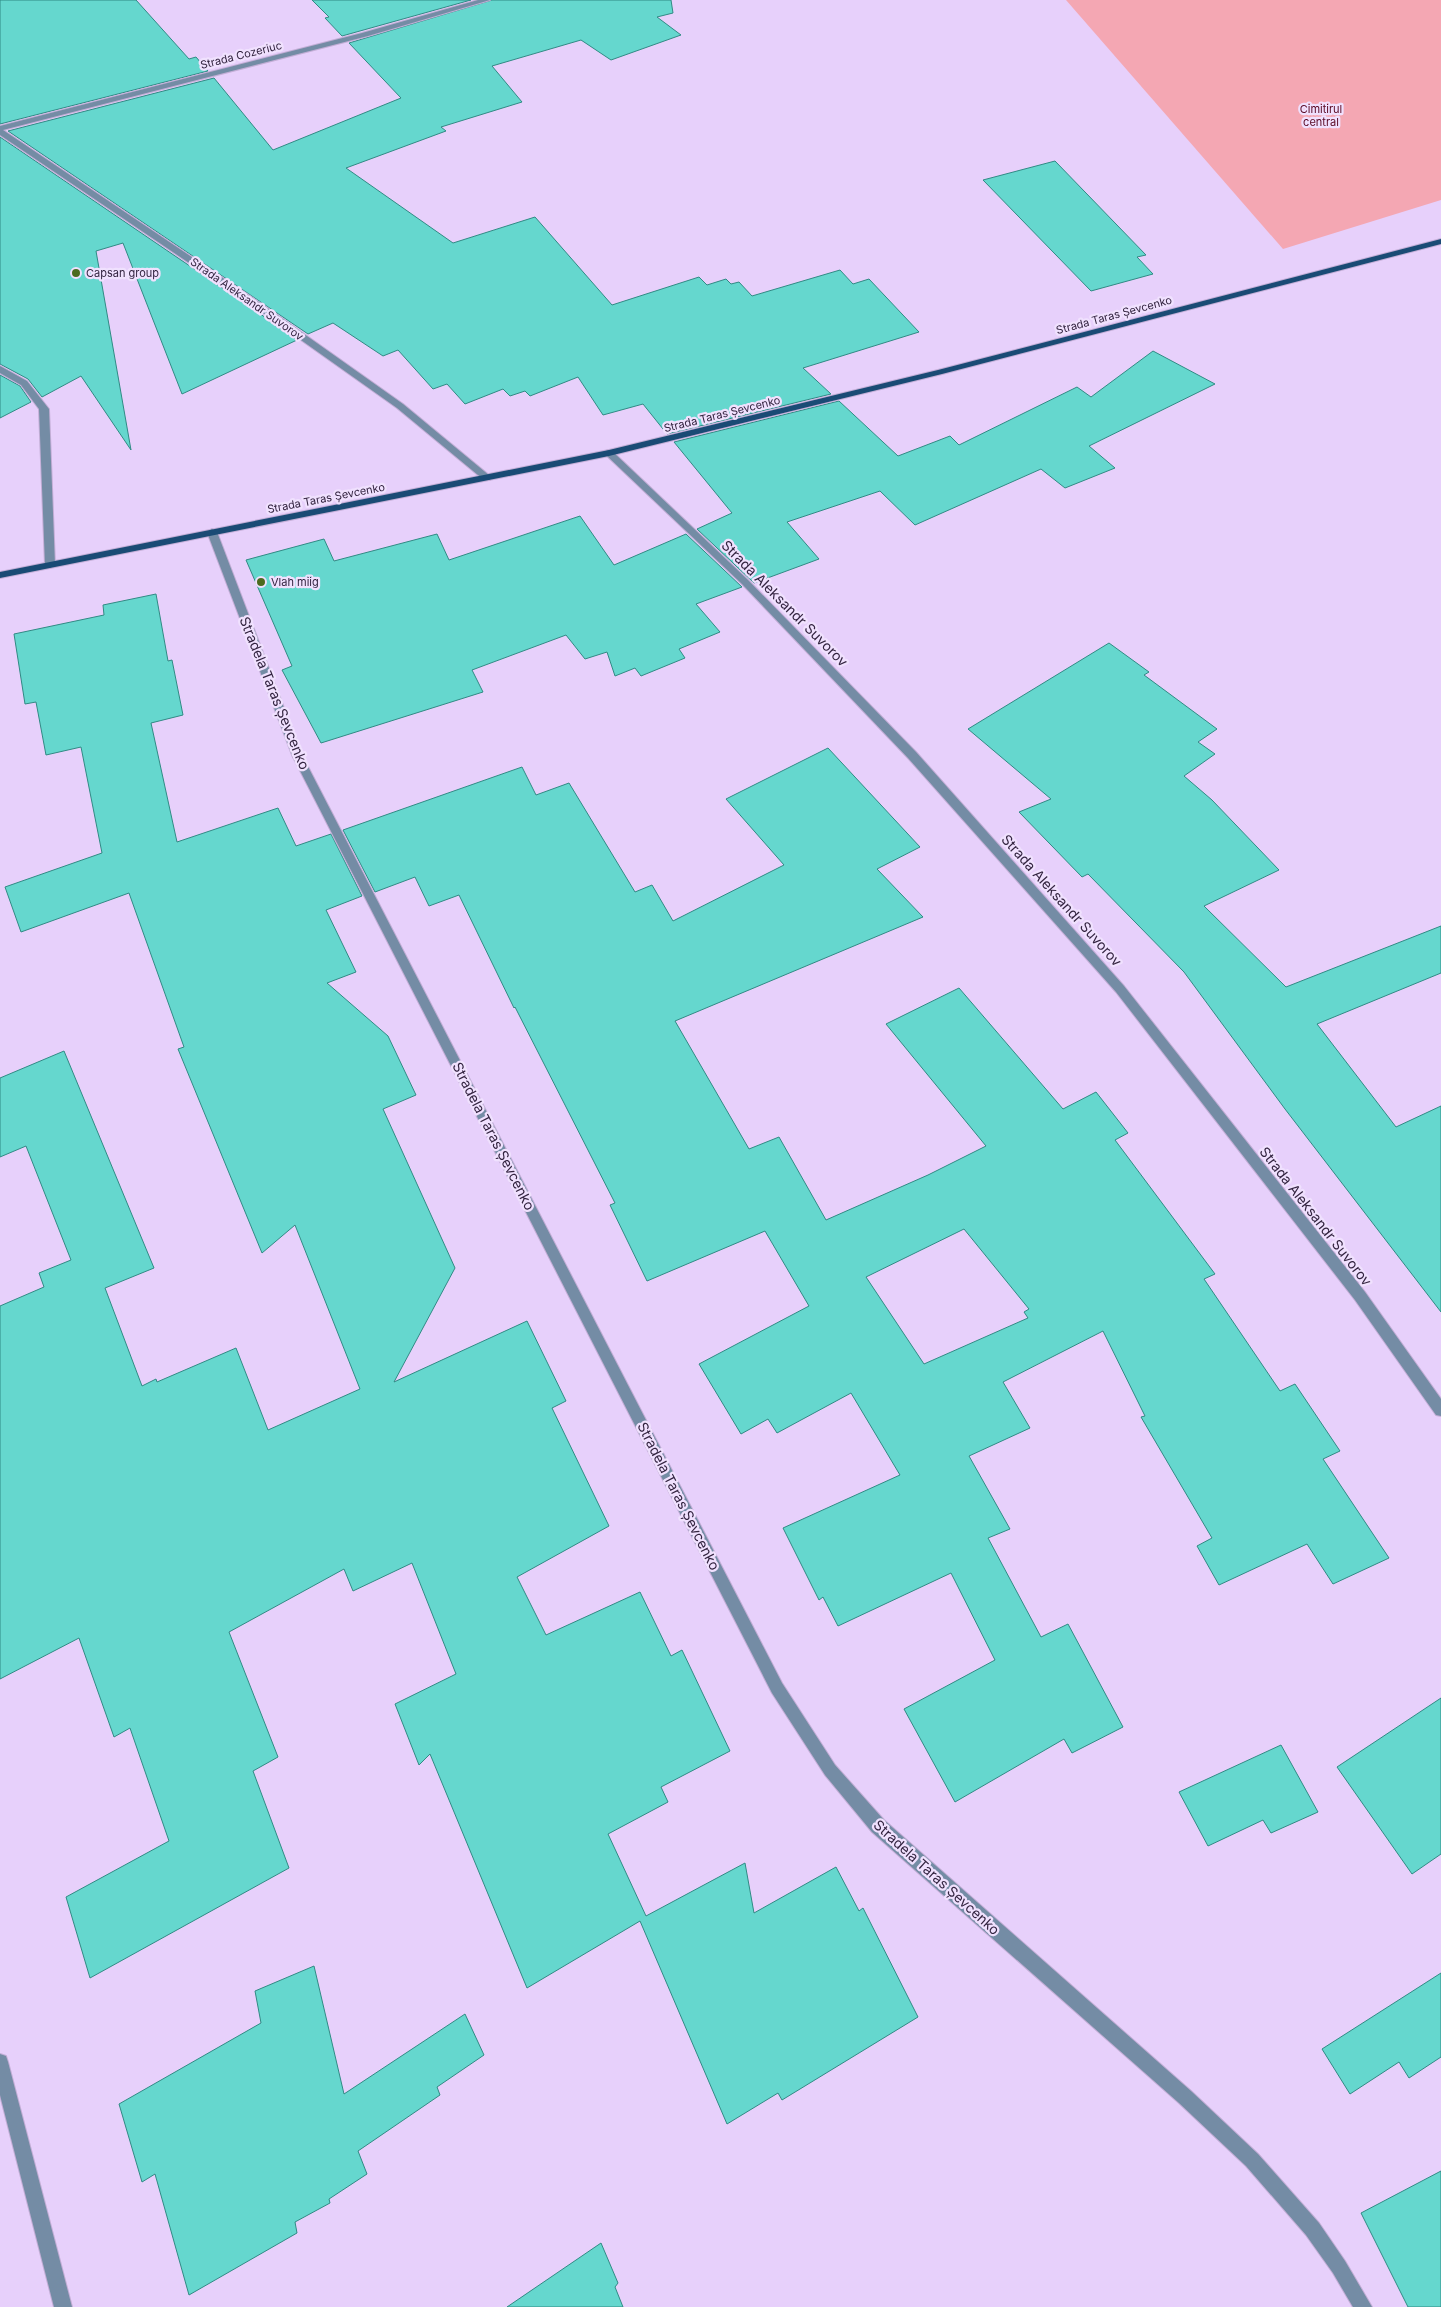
<svg xmlns="http://www.w3.org/2000/svg" width="1441" height="2307" viewBox="0 0 1441 2307" font-family="Inter,sans-serif">
	<rect width="100%" height="100%" fill="#e7d0fb"/>
	<path fill="#f4a7b3" d="M 1066,0 L 1441,0 L 1441,200 L 1283,249 Z"/>
	<path fill="#65d7ce" stroke="#318a84" fill-rule="evenodd" d="M 0,0 L 136,0 L 189,59 L 196,57 L 208,71 L 0,124 Z
		M 312,0 L 471,0 L 342,36 L 325,18 L 329,17 Z
		M 492,0 L 671,0 L 673,13 L 657,17 L 681,35 L 611,60 L 581,40 L 492,66 L 522,102 L 441,127 L 446,131 L 346,168 L 453,243 L 535,217 L 612,305 L 699,277 L 707,285 L 726,279 L 731,284 L 739,282 L 752,296 L 840,270 L 853,284 L 869,279 L 919,332 L 803,368 L 831,394 L 667,434 L 643,404 L 603,415 L 578,377 L 530,396 L 525,391 L 510,396 L 503,389 L 465,404 L 447,384 L 433,389 L 398,350 L 383,356 L 333,323 L 308,334 L 8,131 L 214,78 L 273,150 L 401,98 L 349,43 Z
		M 0,137 L 259,313 L 297,340 L 182,394 L 123,243 L 96,251 L 131,450 L 81,376 L 42,397 L 28,379 L 0,364 Z
		M 1055,161 L 1146,255 L 1137,257 L 1153,274 L 1091,291 L 983,180 Z
		M 1153,351 L 1215,384 L 1089,446 L 1115,468 L 1065,488 L 1041,469 L 915,525 L 880,491 L 787,522 L 819,559 L 754,583 L 697,529 L 732,513 L 674,442 L 839,401 L 898,456 L 950,436 L 959,445 L 1077,387 L 1091,397 Z
		M 0,375 L 20,386 L 31,402 L 0,418 Z
		M 580,516 L 614,565 L 686,534 L 742,587 L 696,604 L 720,632 L 679,649 L 685,658 L 641,676 L 635,668 L 615,676 L 607,652 L 585,659 L 566,635 L 472,670 L 483,692 L 321,743 L 282,670 L 292,666 L 246,560 L 324,539 L 334,561 L 437,534 L 449,560 Z
		M 156,594 L 168,661 L 172,660 L 183,715 L 151,723 L 177,842 L 278,808 L 296,846 L 331,834 L 362,896 L 326,910 L 356,972 L 327,983 L 388,1036 L 416,1095 L 383,1109 L 455,1268 L 394,1382 L 527,1321 L 566,1401 L 552,1408 L 609,1526 L 517,1577 L 546,1635 L 640,1592 L 671,1656 L 682,1650 L 730,1751 L 661,1787 L 668,1802 L 608,1834 L 646,1916 L 745,1863 L 754,1913 L 836,1867 L 859,1911 L 863,1908 L 918,2017 L 782,2100 L 778,2093 L 727,2124 L 640,1921 L 527,1988 L 430,1754 L 419,1765 L 395,1704 L 456,1674 L 412,1563 L 353,1591 L 344,1569 L 229,1632 L 278,1757 L 253,1771 L 289,1868 L 90,1978 L 66,1897 L 169,1841 L 130,1728 L 114,1737 L 79,1638 L 0,1679 L 0,1306 L 44,1287 L 39,1273 L 71,1260 L 26,1146 L 0,1157 L 0,1078 L 64,1051 L 154,1268 L 105,1288 L 142,1386 L 156,1379 L 157,1382 L 236,1348 L 268,1430 L 360,1389 L 295,1225 L 262,1253 L 178,1049 L 184,1047 L 129,893 L 21,932 L 5,887 L 102,853 L 81,747 L 46,755 L 36,702 L 25,704 L 14,634 L 104,615 L 103,605 Z
		M 1109,643 L 1149,672 L 1144,675 L 1217,729 L 1198,742 L 1215,754 L 1184,776 L 1212,800 L 1279,870 L 1204,906 L 1286,987 L 1441,926 L 1441,973 L 1317,1024 L 1396,1127 L 1441,1106 L 1441,1312 L 1285,1109 L 1184,972 L 1088,874 L 1082,877 L 1019,812 L 1051,799 L 968,729 Z
		M 828,748 L 920,847 L 877,869 L 923,917 L 675,1021 L 749,1149 L 779,1137 L 826,1220 L 928,1175 L 986,1146 L 886,1024 L 959,988 L 1063,1109 L 1096,1092 L 1128,1133 L 1115,1140 L 1215,1274 L 1204,1279 L 1280,1391 L 1295,1384 L 1340,1451 L 1323,1459 L 1389,1558 L 1333,1584 L 1307,1544 L 1219,1585 L 1197,1546 L 1212,1538 L 1141,1417 L 1145,1416 L 1103,1331 L 1003,1382 L 1030,1428 L 969,1456 L 1010,1529 L 988,1538 L 1041,1637 L 1068,1624 L 1123,1727 L 1072,1753 L 1064,1739 L 955,1802 L 904,1709 L 995,1660 L 951,1573 L 838,1626 L 823,1597 L 819,1600 L 783,1528 L 900,1475 L 851,1393 L 777,1433 L 768,1419 L 741,1434 L 699,1364 L 809,1306 L 765,1231 L 647,1281 L 610,1205 L 615,1203 L 515,1007 L 514,1008 L 459,895 L 429,906 L 415,877 L 375,892 L 343,830 L 522,767 L 536,795 L 569,783 L 635,892 L 652,885 L 673,921 L 784,865 L 726,799 ZM 964,1229 L 1029,1309 L 1024,1312 L 1028,1318 L 924,1364 L 866,1277 Z
		M 1441,1698 L 1441,1854 L 1412,1874 L 1337,1767 Z
		M 1281,1745 L 1318,1812 L 1271,1833 L 1263,1820 L 1208,1846 L 1179,1792 Z
		M 314,1966 L 344,2094 L 465,2014 L 484,2055 L 437,2087 L 440,2095 L 358,2151 L 367,2174 L 329,2199 L 330,2203 L 295,2222 L 297,2233 L 189,2295 L 155,2174 L 142,2182 L 119,2104 L 261,2023 L 255,1991 Z
		M 1441,1973 L 1441,2057 L 1409,2078 L 1399,2062 L 1350,2094 L 1322,2049 Z
		M 1441,2171 L 1441,2307 L 1408,2307 L 1361,2213 Z
		M 601,2243 L 618,2283 L 615,2287 L 623,2307 L 507,2307 Z"/>
	<g fill="none" stroke-linecap="round" stroke-linejoin="round">
		<g stroke="#c3aed6" stroke-width="2">
			<path id="minor" d="M 478,0 L 490,0 L 368,36 L 3,130 L 266,307 L 403,404 L 490,476 L 490,480 L 484,480 L 397,408 L 260,311 L 0,135 L 0,126 L 362,33 Z
				M 0,366 L 27,381 L 49,409 L 55,565 L 50,568 L 45,565 L 39,409 L 21,385 L 0,373 Z
				M 609,450 L 612,451 L 748,580 L 916,752 L 1124,986 L 1365,1292 L 1441,1399 L 1441,1416 L 1436,1415 L 1355,1300 L 1116,992 L 908,758 L 742,584 L 606,455 L 606,451 Z
				M 212,529 L 217,532 L 302,755 L 782,1683 L 835,1765 L 884,1820 L 1191,2091 L 1258,2154 L 1319,2223 L 1345,2261 L 1372,2307 L 1353,2307 L 1333,2273 L 1306,2235 L 1246,2166 L 1179,2103 L 872,1832 L 825,1775 L 772,1693 L 292,755 L 207,532 Z
				M 0,2054 L 6,2056 L 8,2062 L 72,2307 L 54,2307 L 0,2095 Z"/>
		</g>
		<g stroke="#c3aed6" stroke-width="2">
			<path id="major" d="M 1441,239 L 1441,244 L 942,374 L 609,456 L 0,578 L 0,572 L 609,450 L 938,370 Z"/>
		</g>
		<use href="#minor" fill="#748ca5" fill-rule="evenodd"/>
		<use href="#major" fill="#1a4b75" fill-rule="evenodd"/>
	</g>
	<g fill="#4c6a1f" stroke="#f0e1fe" stroke-width="2">
		<circle cx="76" cy="273" r="5"/>
		<circle cx="261" cy="582" r="5"/>
	</g>
	<g text-anchor="middle" dominant-baseline="central" stroke-width="4.5" stroke-linejoin="round" paint-order="stroke">
		<g font-size="11" fill="#332440" stroke="#f0e1fe">
			<text transform="translate(241 55) rotate(-14)">Strada Cozeriuc</text>
			<text transform="translate(247 299) rotate(35)">Strada Aleksandr Suvorov</text>
			<text transform="translate(1114 315) rotate(-15)">Strada Taras Șevcenko</text>
			<text transform="translate(722 414) rotate(-14)">Strada Taras Șevcenko</text>
			<text transform="translate(326 498) rotate(-11)">Strada Taras Șevcenko</text>
		</g>
		<g font-size="11" fill="#590823" stroke="#f0e1fe">
			<text x="1321" y="109">Cimitirul<tspan x="1321" dy="13">central</tspan></text>
		</g>
		<g font-size="11" fill="#332440" stroke="#f0e1fe" text-anchor="start">
			<text x="86" y="273">Capsan group</text>
			<text x="271" y="582">Vlah miig</text>
		</g>
		<g font-size="14" fill="#332440" stroke="#f0e1fe">
			<text transform="translate(785 603) rotate(45)">Strada Aleksandr Suvorov</text>
			<text transform="translate(275 693) rotate(68)">Stradela Taras Șevcenko</text>
			<text transform="translate(1062 900) rotate(48)">Strada Aleksandr Suvorov</text>
			<text transform="translate(494 1136) rotate(63)">Stradela Taras Șevcenko</text>
			<text transform="translate(1316 1216) rotate(52)">Strada Aleksandr Suvorov</text>
			<text transform="translate(679 1496) rotate(63)">Stradela Taras Șevcenko</text>
			<text transform="translate(937 1877) rotate(42)">Stradela Taras Șevcenko</text>
		</g>
	</g>
</svg>
